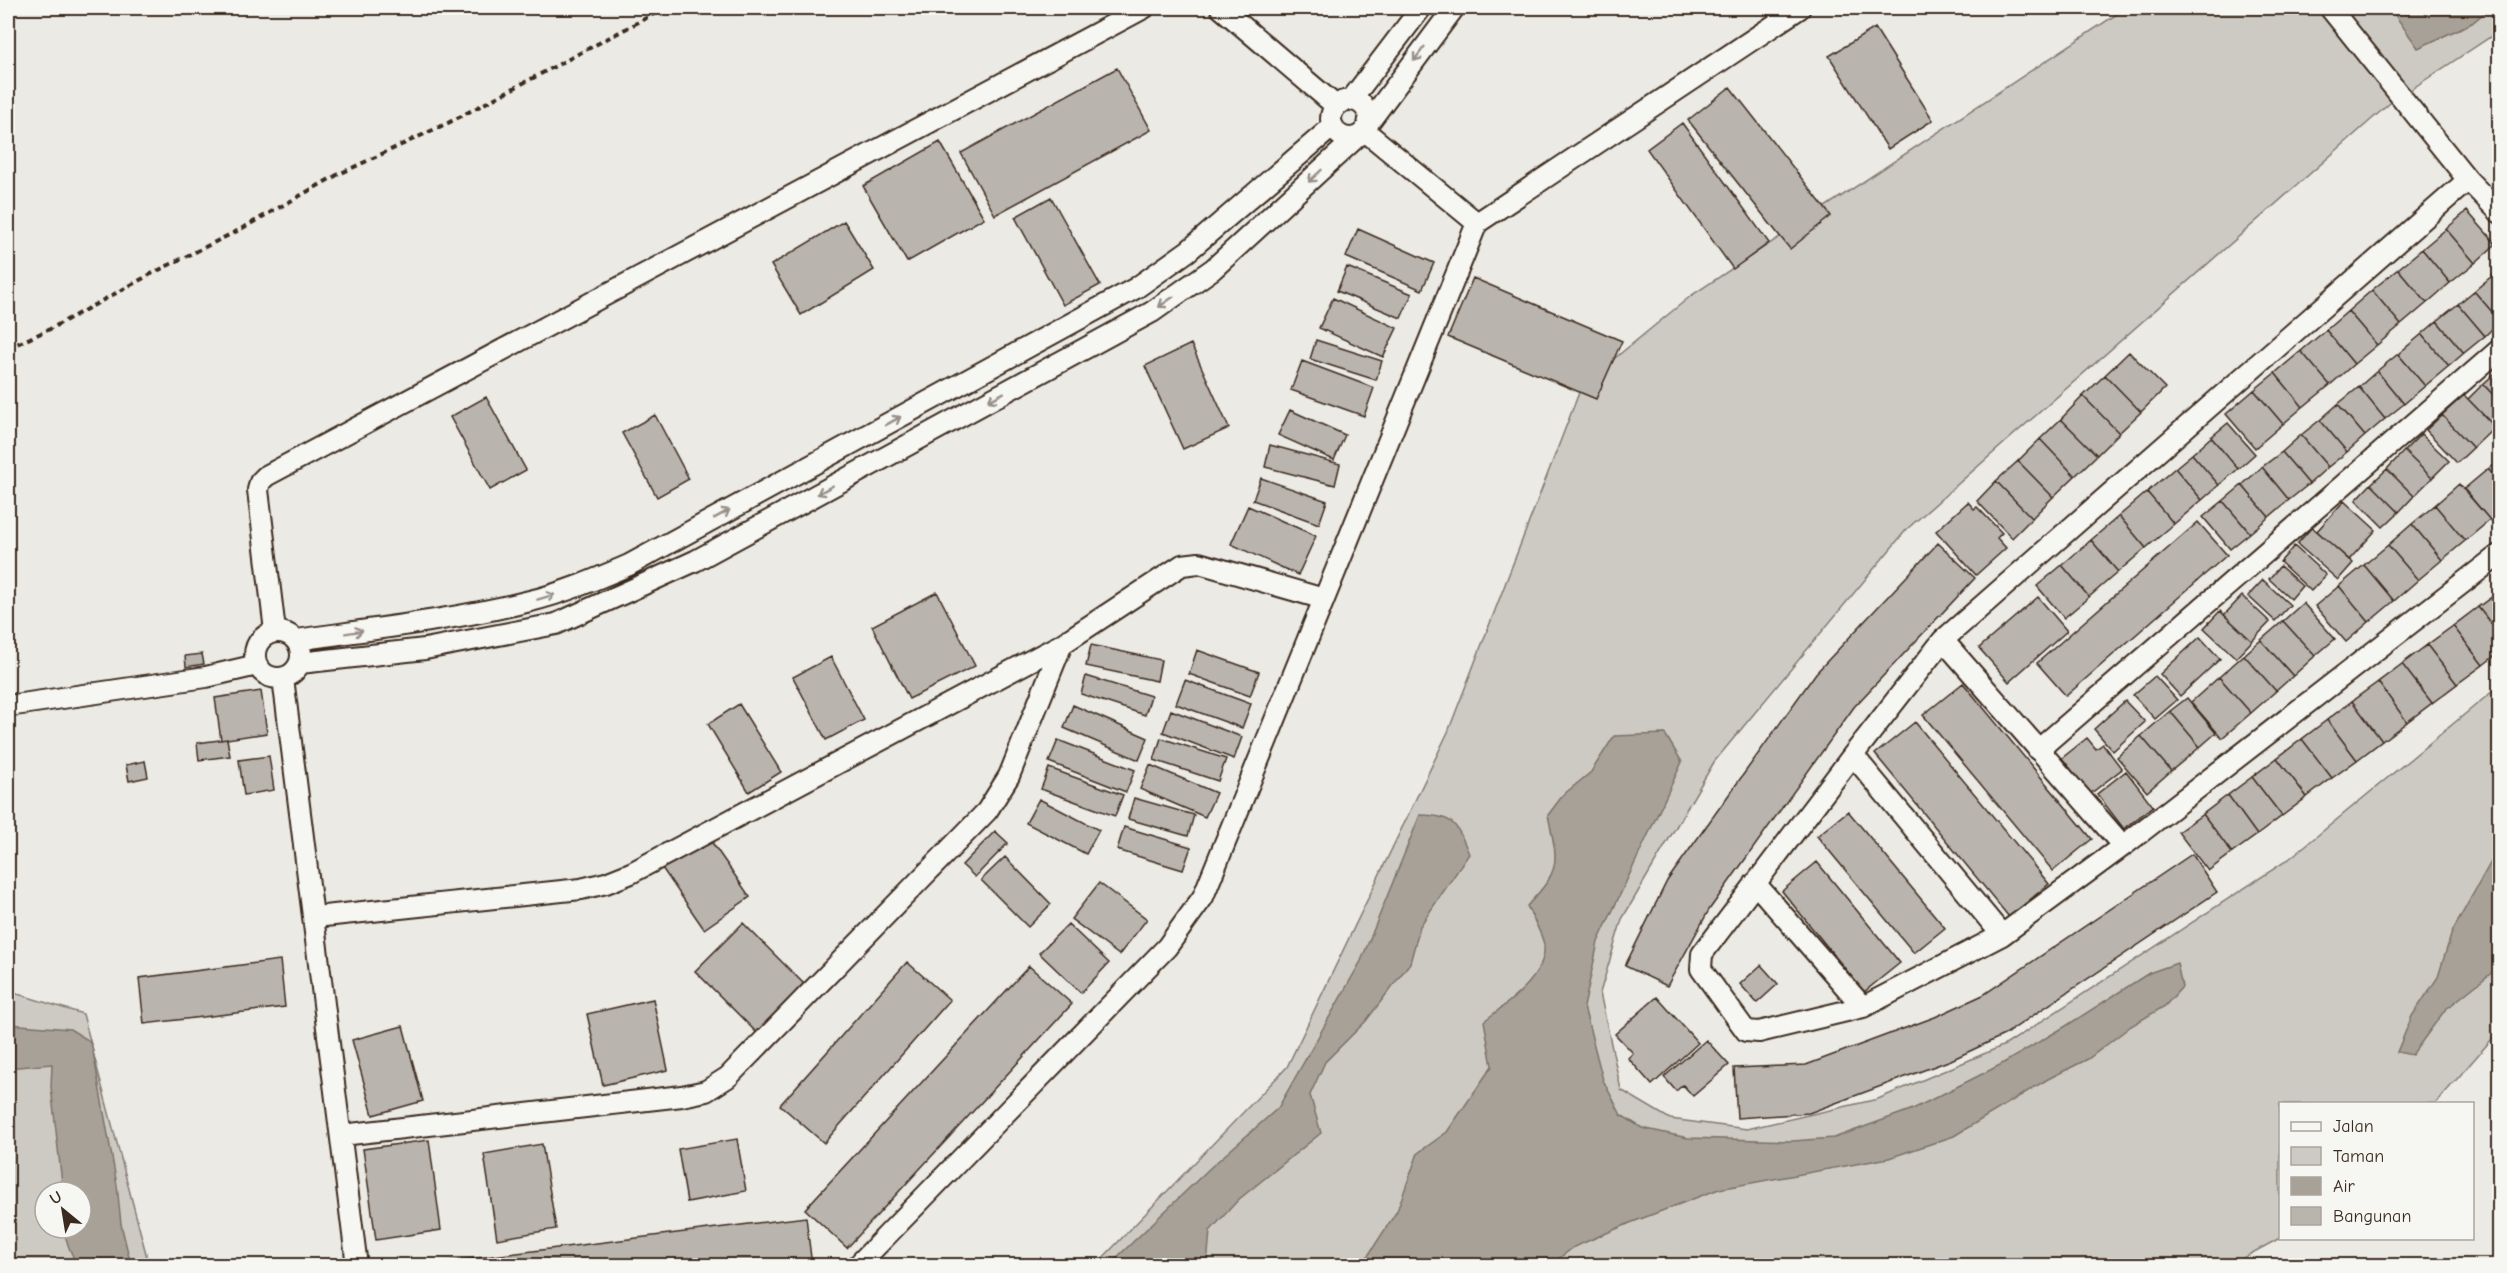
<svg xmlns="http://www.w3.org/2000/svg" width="2507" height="1273" viewBox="0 0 2507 1273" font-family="'Comic Neue',sans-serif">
	<rect width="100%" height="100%" fill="#ebeae5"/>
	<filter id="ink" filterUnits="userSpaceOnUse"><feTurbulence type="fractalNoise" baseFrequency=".0167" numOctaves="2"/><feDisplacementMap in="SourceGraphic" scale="12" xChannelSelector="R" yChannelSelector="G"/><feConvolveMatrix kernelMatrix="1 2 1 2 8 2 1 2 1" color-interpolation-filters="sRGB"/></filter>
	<g filter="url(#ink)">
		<path fill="#cdcac4" stroke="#847a71" stroke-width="1.5" fill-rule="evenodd" d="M 2126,8 L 2499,8 L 2499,31 L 2389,104 L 1907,529 L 1714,762 L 1622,919 L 1600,993 L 1621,1090 L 1670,1119 L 1747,1129 L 1878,1099 L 2007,1044 L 2289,859 L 2499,686 L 2499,1031 L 2436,1103 L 2280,1104 L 2280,1238 L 2230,1265 L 1095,1266 L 1287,1067 L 1448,732 L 1582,385 L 1692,295 Z
			M 8,991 L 83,1014 L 149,1265 L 8,1266 ZM 45,1192 L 81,1192 L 81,1228 L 45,1228 Z"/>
		<path fill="#a8a198" stroke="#7c7167" stroke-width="1.5" d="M 2390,8 L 2490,8 L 2472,23 L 2418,48 Z
			M 1665,734 L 1682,762 L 1598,942 L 1584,1007 L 1603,1080 L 1621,1115 L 1642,1128 L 1688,1138 L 1792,1141 L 1834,1138 L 1913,1109 L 2000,1065 L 2066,1026 L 2149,973 L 2177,963 L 2182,987 L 2165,1006 L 2131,1026 L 2088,1059 L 2048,1079 L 1954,1136 L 1889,1158 L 1719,1189 L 1630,1223 L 1574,1247 L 1554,1262 L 1540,1265 L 1362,1265 L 1397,1211 L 1418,1153 L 1447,1132 L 1492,1066 L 1484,1021 C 1506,1004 1547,977 1544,945 C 1542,933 1532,917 1527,906 C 1562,868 1558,864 1548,815 L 1563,795 L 1591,772 L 1614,736 Z
			M 1420,815 C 1454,815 1457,824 1469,854 L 1420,926 L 1410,963 L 1366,1021 L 1325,1062 L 1310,1095 L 1321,1133 L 1238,1200 L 1210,1231 L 1207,1265 L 1109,1265 L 1211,1167 L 1278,1108 L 1361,961 Z
			M 2499,854 L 2499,967 L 2445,1010 L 2412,1055 L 2397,1052 L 2412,1016 L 2438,977 L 2452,932 L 2492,860 Z
			M 8,1024 L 70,1029 L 88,1040 L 92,1046 L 117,1185 L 121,1224 L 131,1265 L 78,1265 C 70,1253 66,1243 64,1228 L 81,1228 L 81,1192 L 63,1192 L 51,1087 L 52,1064 L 8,1068 Z"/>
		<path fill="#bab4ae" stroke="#3b2a1e" stroke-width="1.5" d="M 1875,28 L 1933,120 L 1888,149 L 1829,56 Z
			M 1117,68 L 1151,130 L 995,215 L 961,153 Z
			M 1730,87 L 1831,216 L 1790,249 L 1688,120 Z
			M 1682,123 L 1769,243 L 1733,269 L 1647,149 Z
			M 940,142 L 984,218 L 907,262 L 863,186 Z
			M 1051,197 L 1100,285 L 1063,305 L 1015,217 Z
			M 2467,211 L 2496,244 L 2475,263 L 2446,229 Z
			M 844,221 L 874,270 L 801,315 L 771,265 Z
			M 1358,229 L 1434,263 L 1422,290 L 1346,257 Z
			M 2446,229 L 2475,263 L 2450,283 L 2422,249 Z
			M 2422,249 L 2450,283 L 2427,303 L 2398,269 Z
			M 1347,267 L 1412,294 L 1401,318 L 1337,291 Z
			M 2398,269 L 2427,303 L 2401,325 L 2372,290 Z
			M 2500,269 L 2500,285 L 2492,276 Z
			M 2492,276 L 2500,285 L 2500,321 L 2474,291 Z
			M 1473,278 L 1622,341 L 1596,399 L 1448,337 Z
			M 2372,290 L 2401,325 L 2377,345 L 2348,311 Z
			M 2474,291 L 2500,321 L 2485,336 L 2458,304 Z
			M 1333,298 L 1397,328 L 1383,357 L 1319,328 Z
			M 2458,304 L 2485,336 L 2464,353 L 2437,321 Z
			M 2348,311 L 2377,345 L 2354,364 L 2326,330 Z
			M 2437,321 L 2464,353 L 2449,366 L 2422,334 Z
			M 2326,330 L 2354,364 L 2330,385 L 2301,351 Z
			M 2422,334 L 2449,366 L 2425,386 L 2398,354 Z
			M 1316,340 L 1382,361 L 1376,380 L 1310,359 Z
			M 1191,344 L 1229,428 L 1183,449 L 1145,366 Z
			M 2301,351 L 2330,385 L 2303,407 L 2275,373 Z
			M 2129,352 L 2165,388 L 2141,412 L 2105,375 Z
			M 2398,354 L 2425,386 L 2404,404 L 2377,371 Z
			M 1302,361 L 1374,388 L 1364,416 L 1291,390 Z
			M 2499,370 L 2500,370 L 2500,402 L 2483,384 Z
			M 2377,371 L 2404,404 L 2385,419 L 2359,387 Z
			M 2275,373 L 2303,407 L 2283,424 L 2254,390 Z
			M 2105,375 L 2141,412 L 2119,433 L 2083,396 Z
			M 2483,384 L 2500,402 L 2500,423 L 2495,427 L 2468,399 Z
			M 2359,387 L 2385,419 L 2365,436 L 2338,404 Z
			M 2254,390 L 2283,424 L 2255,448 L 2226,414 Z
			M 2464,395 L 2495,427 L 2473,448 L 2442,415 Z
			M 2083,396 L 2119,433 L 2097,455 L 2061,419 Z
			M 486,397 L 526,470 L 490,490 L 450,417 Z
			M 2338,404 L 2365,436 L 2347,452 L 2320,420 Z
			M 1290,410 L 1345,435 L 1334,460 L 1278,435 Z
			M 655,415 L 689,479 L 657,497 L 622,433 Z
			M 2442,415 L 2473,448 L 2457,463 L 2426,430 Z
			M 2061,419 L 2097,455 L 2075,476 L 2040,439 Z
			M 2320,420 L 2347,452 L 2328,467 L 2301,435 Z
			M 2228,423 L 2255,454 L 2238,469 L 2211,437 Z
			M 2421,434 L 2449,461 L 2432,478 L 2404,451 Z
			M 2301,435 L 2328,467 L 2309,484 L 2282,452 Z
			M 2211,437 L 2238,469 L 2219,485 L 2192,454 Z
			M 2040,439 L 2075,476 L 2053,497 L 2018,461 Z
			M 1270,445 L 1340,464 L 1335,485 L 1265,467 Z
			M 2404,451 L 2432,478 L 2414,496 L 2387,469 Z
			M 2282,452 L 2309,484 L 2289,500 L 2262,467 Z
			M 2192,454 L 2219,485 L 2202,500 L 2175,468 Z
			M 2500,459 L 2500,482 L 2488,469 Z
			M 2018,461 L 2053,497 L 2032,518 L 1996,481 Z
			M 2262,467 L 2289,500 L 2269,517 L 2242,485 Z
			M 2175,468 L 2202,500 L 2174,524 L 2147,492 Z
			M 2387,469 L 2414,496 L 2399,512 L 2371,484 Z
			M 2488,469 L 2500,482 L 2500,522 L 2495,526 L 2464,489 Z
			M 1261,478 L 1327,501 L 1319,524 L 1253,500 Z
			M 1996,481 L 2032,518 L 2012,538 L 1977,501 Z
			M 2371,484 L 2399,512 L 2383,527 L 2356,500 Z
			M 2459,484 L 2490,520 L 2465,541 L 2435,505 Z
			M 2242,485 L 2269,517 L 2250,533 L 2223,501 Z
			M 2147,492 L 2174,524 L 2146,548 L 2119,516 Z
			M 2223,501 L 2250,533 L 2230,549 L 2203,517 Z
			M 2344,501 L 2376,530 L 2349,560 L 2317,531 Z
			M 1968,502 L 1974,509 L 1977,507 L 2002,533 L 1997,538 L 2006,548 L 1976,575 L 1936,531 Z
			M 2435,505 L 2465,541 L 2442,560 L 2412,524 Z
			M 1248,506 L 1316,536 L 1298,575 L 1231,544 Z
			M 2119,516 L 2146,548 L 2118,572 L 2091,540 Z
			M 2198,522 L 2227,555 L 2066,696 L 2037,663 Z
			M 2412,524 L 2442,560 L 2418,580 L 2388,545 Z
			M 2312,527 L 2353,563 L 2338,580 L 2297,544 Z
			M 2091,540 L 2118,572 L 2089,597 L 2062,565 Z
			M 1938,543 L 1975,578 L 1854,707 L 1709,910 L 1667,986 L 1625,966 L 1667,881 L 1816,673 Z
			M 2388,545 L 2418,580 L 2394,601 L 2364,565 Z
			M 2294,546 L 2326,575 L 2311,591 L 2280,562 Z
			M 2062,565 L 2089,597 L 2064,618 L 2037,586 Z
			M 2364,565 L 2394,601 L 2369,622 L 2339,586 Z
			M 2280,566 L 2302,586 L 2291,599 L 2269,579 Z
			M 2263,580 L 2290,605 L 2275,621 L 2248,596 Z
			M 2339,586 L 2369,622 L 2346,642 L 2315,606 Z
			M 2500,591 L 2500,635 L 2478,607 Z
			M 937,592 L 975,666 L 909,699 L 872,626 Z
			M 2242,596 L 2270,622 L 2252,641 L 2224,615 Z
			M 2038,597 L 2067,631 L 2009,682 L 1979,648 Z
			M 2303,603 L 2335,639 L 2315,656 L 2283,621 Z
			M 2478,607 L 2500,635 L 2500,652 L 2483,665 L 2453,626 Z
			M 2220,611 L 2252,641 L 2236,658 L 2204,628 Z
			M 2283,621 L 2315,656 L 2293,676 L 2261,640 Z
			M 2453,626 L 2483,665 L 2457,684 L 2427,645 Z
			M 2200,637 L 2220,659 L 2180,696 L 2160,674 Z
			M 2261,640 L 2293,676 L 2276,691 L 2244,655 Z
			M 1091,645 L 1161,660 L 1157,681 L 1086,666 Z
			M 2427,645 L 2457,684 L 2432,703 L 2402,664 Z
			M 1197,650 L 1259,672 L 1250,696 L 1189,674 Z
			M 202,654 L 204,664 L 186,667 L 185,656 Z
			M 2244,655 L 2276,691 L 2251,713 L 2219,677 Z
			M 831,657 L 864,720 L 826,740 L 793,677 Z
			M 2402,664 L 2432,703 L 2407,722 L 2378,682 Z
			M 1086,676 L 1151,696 L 1145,715 L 1081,694 Z
			M 2155,676 L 2177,700 L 2155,719 L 2133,695 Z
			M 2219,677 L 2251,713 L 2222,738 L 2191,702 Z
			M 1185,680 L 1251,704 L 1242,728 L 1176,704 Z
			M 2378,682 L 2407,722 L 2382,741 L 2352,701 Z
			M 1963,683 L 2092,839 L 2053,871 L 1923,715 Z
			M 261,691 L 267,733 L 221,740 L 215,698 Z
			M 2187,698 L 2216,733 L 2200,747 L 2170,711 Z
			M 2125,701 L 2145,722 L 2113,751 L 2094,729 Z
			M 2352,701 L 2382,741 L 2357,760 L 2327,720 Z
			M 739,704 L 781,772 L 749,792 L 708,724 Z
			M 1073,705 L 1148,738 L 1139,760 L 1064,728 Z
			M 1171,710 L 1242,737 L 1234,759 L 1163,732 Z
			M 2170,711 L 2200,747 L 2171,771 L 2141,736 Z
			M 2327,720 L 2357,760 L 2332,778 L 2302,739 Z
			M 1915,722 L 2049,884 L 2009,917 L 1875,754 Z
			M 2141,736 L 2171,771 L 2147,792 L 2117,757 Z
			M 1161,738 L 1226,759 L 1218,781 L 1154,760 Z
			M 2087,738 L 2096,749 L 2103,744 L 2122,769 L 2090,794 L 2062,758 Z
			M 227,739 L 230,756 L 199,760 L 197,743 Z
			M 2302,739 L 2332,778 L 2307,797 L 2277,758 Z
			M 1058,740 L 1135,770 L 1126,792 L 1049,762 Z
			M 269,756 L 274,790 L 244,795 L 239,760 Z
			M 2277,758 L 2307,797 L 2282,816 L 2252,777 Z
			M 145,761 L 148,777 L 129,781 L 126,765 Z
			M 1150,765 L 1216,793 L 1205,817 L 1140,789 Z
			M 1049,768 L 1123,795 L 1115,816 L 1041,789 Z
			M 2126,771 L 2153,806 L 2124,829 L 2097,794 Z
			M 2252,777 L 2282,816 L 2257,835 L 2228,795 Z
			M 2228,795 L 2257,835 L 2232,853 L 2203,814 Z
			M 1134,798 L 1194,815 L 1188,836 L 1128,819 Z
			M 1039,799 L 1099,830 L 1086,854 L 1026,823 Z
			M 1848,811 L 1945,928 L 1914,953 L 1817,836 Z
			M 2203,814 L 2232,853 L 2208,871 L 2178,832 Z
			M 1124,827 L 1191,847 L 1183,870 L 1117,850 Z
			M 995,831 L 1008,843 L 975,877 L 962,865 Z
			M 706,834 L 750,897 L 704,929 L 660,865 Z
			M 2192,854 L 2217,892 L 2004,1035 L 1951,1060 L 1809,1113 L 1737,1118 L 1734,1068 L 1806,1065 L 1935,1017 L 1983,995 Z
			M 1005,857 L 1051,904 L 1028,927 L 981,880 Z
			M 1817,862 L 1900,963 L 1864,992 L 1782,891 Z
			M 1099,883 L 1147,919 L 1119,955 L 1071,919 Z
			M 743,923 L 807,987 L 759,1035 L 695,971 Z
			M 1068,924 L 1109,963 L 1081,993 L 1039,953 Z
			M 280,960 L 285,1007 L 144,1024 L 139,978 Z
			M 907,962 L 950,1000 L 824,1143 L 780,1105 Z
			M 1761,965 L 1778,984 L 1757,1003 L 1740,984 Z
			M 1029,966 L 1072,1004 L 847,1248 L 805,1209 Z
			M 1657,997 L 1698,1043 L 1652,1085 L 1628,1058 L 1633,1053 L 1615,1034 Z
			M 653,999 L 668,1070 L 603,1085 L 587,1014 Z
			M 403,1026 L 423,1101 L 373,1115 L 352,1040 Z
			M 1706,1040 L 1729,1065 L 1693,1096 L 1683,1085 L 1676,1091 L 1664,1077 Z
			M 737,1139 L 746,1191 L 687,1202 L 678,1149 Z
			M 429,1140 L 441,1230 L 376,1240 L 363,1149 Z
			M 542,1144 L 556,1229 L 497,1239 L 484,1154 Z
			M 806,1217 L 812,1266 L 445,1266 L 445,1262 Z"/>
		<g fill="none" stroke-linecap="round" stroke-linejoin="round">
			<g stroke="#3b2a1e" stroke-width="24">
				<path id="minor" d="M 1221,8 L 1336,106
					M 2330,8 L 2468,180 L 2500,213
					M 1351,100 L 1421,8
					M1331 119a19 19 0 1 1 38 0a19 19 0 1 1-38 0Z
					M 1369,122 L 1454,8
					M 1365,131 L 1477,223
					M 2468,180 L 1943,640 L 1853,755 L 1702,954 L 1701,969 L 1746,1031 L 1759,1032 L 1863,1007 L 2002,935 L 2123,846 L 2500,554
					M 275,631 L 258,490 L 260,482 L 266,476 L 1144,8
					M255 655a23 23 0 1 1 46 0a23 23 0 1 1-46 0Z
					M 296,640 C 374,629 454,620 530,601 C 564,593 596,579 629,565 L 1136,288 L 1188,251 L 1333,126
					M 1943,640 L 2123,846
					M 300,663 L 425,649 L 556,624 L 695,561 L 1152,312 L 1213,269 L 1358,136
					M 283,678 L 357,1266
					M 8,706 L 206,677 L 257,665
					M 2038,750 L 2500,349
					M 1853,755 L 2002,935
					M 1755,883 L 1863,1007
					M 315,917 L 581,889 L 606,883 L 631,873 L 1062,644 L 1182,565 L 1199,563 L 1324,599
					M 342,1135 L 682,1096 L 706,1091 L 728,1077 L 987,811 L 1009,776 L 1062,644
					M 857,1266 L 1167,947 L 1203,897 L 1477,223 L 1800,8"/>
			</g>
			<path stroke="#3b2a1e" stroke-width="4" stroke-dasharray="6 4.5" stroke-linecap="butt" d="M 8,348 L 50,329 L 153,273 L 239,230 L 337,175 L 448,123 L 665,8"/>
			<use href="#minor" stroke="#f6f6f2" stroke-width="20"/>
		</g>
		<defs><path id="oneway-shaft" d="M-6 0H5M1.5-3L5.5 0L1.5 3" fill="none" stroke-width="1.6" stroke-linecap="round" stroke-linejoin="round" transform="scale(1.5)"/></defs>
		<g stroke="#989088">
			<use href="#oneway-shaft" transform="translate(1419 54) rotate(127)"/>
			<use href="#oneway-shaft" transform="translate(1315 176) rotate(137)"/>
			<use href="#oneway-shaft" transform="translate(1166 302) rotate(145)"/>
			<use href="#oneway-shaft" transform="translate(996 397) rotate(151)"/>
			<use href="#oneway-shaft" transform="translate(893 421) rotate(-29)"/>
			<use href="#oneway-shaft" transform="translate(825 490) rotate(151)"/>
			<use href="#oneway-shaft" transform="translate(722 514) rotate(-29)"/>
			<use href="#oneway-shaft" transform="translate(546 597) rotate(-17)"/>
			<use href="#oneway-shaft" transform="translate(354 632) rotate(-9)"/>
		</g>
	</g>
	<rect width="2507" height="1273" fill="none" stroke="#f6f6f2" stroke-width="30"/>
	<rect x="15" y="15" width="2477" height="1243" fill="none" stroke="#3b2a1e" stroke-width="2" filter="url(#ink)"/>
	<rect x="2279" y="1102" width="195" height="138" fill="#f6f6f2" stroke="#aba49d" stroke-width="1.5"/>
	<rect x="2291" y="1122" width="30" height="9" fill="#f6f6f2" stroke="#aba49d" stroke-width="1.5"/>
	<text x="2333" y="1132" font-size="18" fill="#3b2a1e">Jalan</text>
	<rect x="2291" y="1147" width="30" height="18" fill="#cdcac4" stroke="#aba49d" stroke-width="1.5"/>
	<text x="2333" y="1162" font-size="18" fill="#3b2a1e">Taman</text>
	<rect x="2291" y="1177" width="30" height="18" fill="#a8a198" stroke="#aba49d" stroke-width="1.5"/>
	<text x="2333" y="1192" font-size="18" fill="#3b2a1e">Air</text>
	<rect x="2291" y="1207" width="30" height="18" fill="#bab4ae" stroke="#aba49d" stroke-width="1.5"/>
	<text x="2333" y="1222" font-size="18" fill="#3b2a1e">Bangunan</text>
	<g transform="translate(63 1210) rotate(330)"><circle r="28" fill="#f6f6f2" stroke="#aba49d" stroke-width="1.5"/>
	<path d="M0-4.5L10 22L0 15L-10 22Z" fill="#3b2a1e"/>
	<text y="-9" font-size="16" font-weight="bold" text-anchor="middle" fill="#3b2a1e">U</text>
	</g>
</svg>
